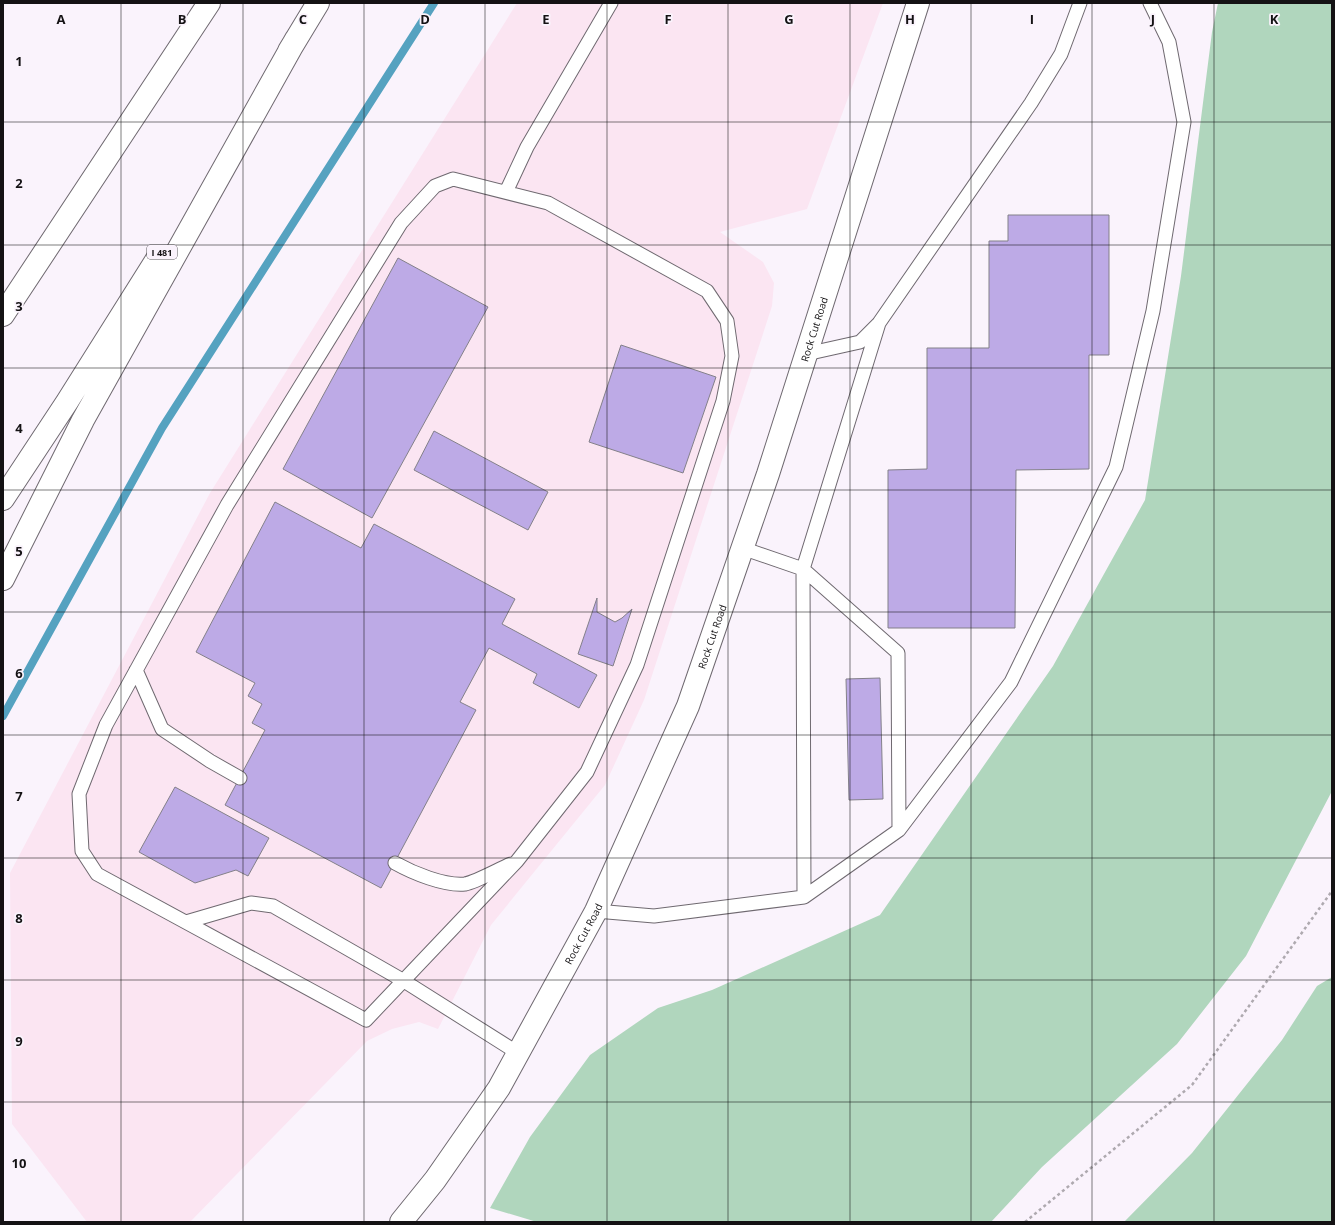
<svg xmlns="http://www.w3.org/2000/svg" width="1335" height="1225" viewBox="0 0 1335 1225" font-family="'Open Sans',sans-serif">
	<rect width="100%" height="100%" fill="#faf3fc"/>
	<path fill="#fbe5f2" d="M 517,3 L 883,3 L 807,209 L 720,232 L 763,262 L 774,283 L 772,306 L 644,700 L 605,785 L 491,925 L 438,1029 L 419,1022 L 392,1029 L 367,1041 L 190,1222 L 87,1222 L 12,1124 L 10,873 L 210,493 Z"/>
	<path fill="#b0d6bd" d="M 1218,3 L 1332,3 L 1332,791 L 1246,956 L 1177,1044 L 1042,1167 L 991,1222 L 537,1222 L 490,1208 L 530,1137 L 590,1055 L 658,1008 L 712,990 L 880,915 L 1053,666 L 1145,500 L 1181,276 L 1212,32 Z
		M 1332,977 L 1332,1222 L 1124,1222 L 1192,1153 L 1282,1040 L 1317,986 Z"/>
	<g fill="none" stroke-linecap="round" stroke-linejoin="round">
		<path stroke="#55a2c0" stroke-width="8" d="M 3,716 L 162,428 L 434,3"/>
	</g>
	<path fill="#bdaae6" stroke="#838089" d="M 1008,215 L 1109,215 L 1109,355 L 1089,355 L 1089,469 L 1016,470 L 1015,628 L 888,628 L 888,470 L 927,469 L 927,348 L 989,348 L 989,241 L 1008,241 Z
		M 398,258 L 488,307 L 372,518 L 283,469 Z
		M 621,345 L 716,377 L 683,473 L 589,442 Z
		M 434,431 L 548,492 L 528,530 L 414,470 Z
		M 275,502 L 361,548 L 374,524 L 515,599 L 502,624 L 597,675 L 579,708 L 533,683 L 537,674 L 489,648 L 460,702 L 476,710 L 381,888 L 225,805 L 265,730 L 252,723 L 262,704 L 248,696 L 255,683 L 196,652 Z
		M 597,598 L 597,612 L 615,622 L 622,618 L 632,609 L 613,666 L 578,654 Z
		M 880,678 L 883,799 L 849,800 L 846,679 Z
		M 175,787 L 269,838 L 248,876 L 236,870 L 195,883 L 139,852 Z"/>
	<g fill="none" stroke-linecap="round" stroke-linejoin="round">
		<g stroke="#6f6970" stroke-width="15">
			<path id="service" d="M 453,179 L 548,203 L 707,291 L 727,321 L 732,356 L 723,401 L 637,665 L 587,772 L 517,861 L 366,1020 L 97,874 L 82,851 L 79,794 L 106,725 L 227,505 L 401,223 L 435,186 Z
				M 506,192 L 527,147 L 611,3
				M 806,354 L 860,342 L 879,323 L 1031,103 L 1061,54 L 1080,3
				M 742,548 L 803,569 L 898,653 L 899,830
				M 136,670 L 162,729 L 210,761 L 240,778
				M 395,863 C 413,873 444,886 465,884 C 476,882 499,869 511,864
				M 804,897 L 803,569 L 879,323
				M 596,911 L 654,916 L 804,897 L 899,830 L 1011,682 L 1116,467 L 1153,311 L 1184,122 L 1169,42 L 1150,3
				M 186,922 L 251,903 L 273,906 L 404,981 L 518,1053"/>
		</g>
		<g stroke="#6f6970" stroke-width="24">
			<g id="tertiary">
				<path id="s1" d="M 401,1222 L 435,1180 L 499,1088 L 596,911 L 688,706 L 768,474 L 918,3"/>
			</g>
		</g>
		<g stroke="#6f6970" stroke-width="24">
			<path id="motorway" d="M 289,51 L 318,3
				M 3,315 L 209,3
				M 3,499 L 67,402 L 157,259
				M 3,579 L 83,420 L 296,39"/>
		</g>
		<path stroke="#aea9af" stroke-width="2.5" stroke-dasharray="3 3" stroke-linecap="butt" d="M 1025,1222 L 1192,1085 L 1332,891"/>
		<use href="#service" stroke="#fff" stroke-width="13"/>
		<use href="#tertiary" stroke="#fff" stroke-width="22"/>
		<use href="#motorway" stroke="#fff" stroke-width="22"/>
	</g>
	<path fill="none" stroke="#141214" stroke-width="1" stroke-opacity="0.55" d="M 121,3 L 121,1222M 243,3 L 243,1222M 364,3 L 364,1222M 485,3 L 485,1222M 607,3 L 607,1222M 728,3 L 728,1222M 850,3 L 850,1222M 971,3 L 971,1222M 1092,3 L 1092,1222M 1214,3 L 1214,1222M 3,122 L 1332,122M 3,245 L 1332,245M 3,368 L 1332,368M 3,490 L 1332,490M 3,612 L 1332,612M 3,735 L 1332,735M 3,858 L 1332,858M 3,980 L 1332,980M 3,1102 L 1332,1102"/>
	<g text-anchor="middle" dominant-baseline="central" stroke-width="3.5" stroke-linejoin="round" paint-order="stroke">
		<rect fill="#faf3fc" stroke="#59565a" stroke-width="1" x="147" y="245" width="30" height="14" rx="3"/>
		<g font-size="9" font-weight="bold" fill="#141214">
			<text x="162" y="252">I 481</text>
		</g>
		<g font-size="10" fill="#141214" stroke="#faf3fc">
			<text stroke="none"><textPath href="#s1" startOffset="990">Rock Cut Road</textPath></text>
			<text stroke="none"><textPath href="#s1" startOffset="666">Rock Cut Road</textPath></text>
			<text stroke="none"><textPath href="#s1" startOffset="342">Rock Cut Road</textPath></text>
		</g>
	</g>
	<g font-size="13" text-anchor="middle" font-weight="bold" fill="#141214" stroke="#faf3fc" stroke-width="3.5" stroke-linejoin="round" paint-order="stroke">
		<text x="61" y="24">A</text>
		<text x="182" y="24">B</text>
		<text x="303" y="24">C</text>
		<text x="425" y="24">D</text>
		<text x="546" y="24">E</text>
		<text x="668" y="24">F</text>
		<text x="789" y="24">G</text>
		<text x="910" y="24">H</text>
		<text x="1032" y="24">I</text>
		<text x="1153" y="24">J</text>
		<text x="1274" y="24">K</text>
		<text x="19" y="66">1</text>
		<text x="19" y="188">2</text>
		<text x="19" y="311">3</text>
		<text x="19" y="433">4</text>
		<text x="19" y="556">5</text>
		<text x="19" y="678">6</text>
		<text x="19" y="801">7</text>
		<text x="19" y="923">8</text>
		<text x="19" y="1046">9</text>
		<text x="19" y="1168">10</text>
	</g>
	<rect width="1335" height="1225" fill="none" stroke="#141214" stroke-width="8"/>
</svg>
